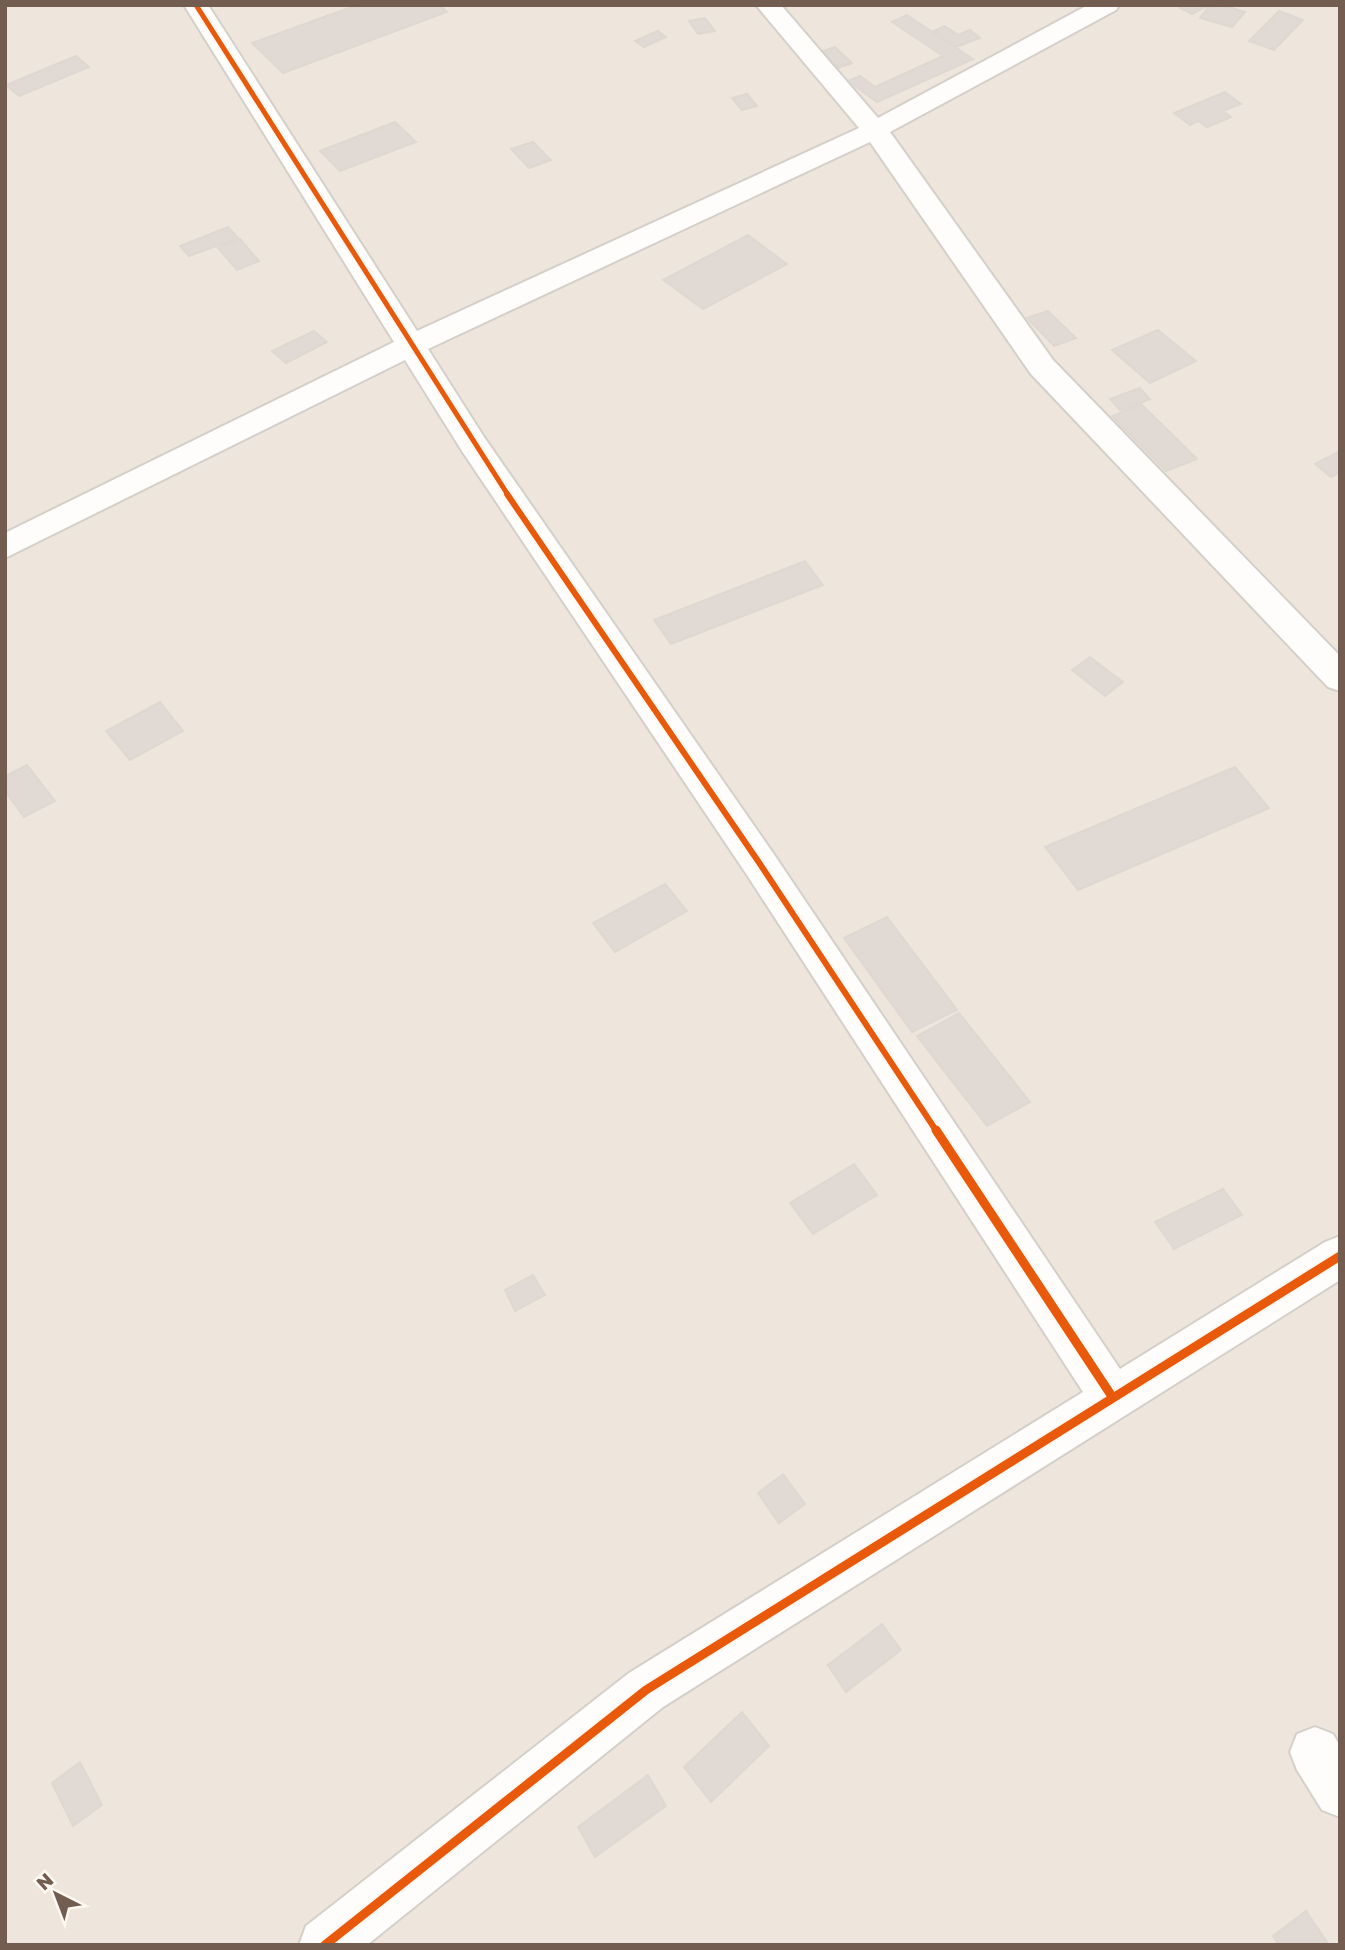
<svg xmlns="http://www.w3.org/2000/svg" width="1345" height="1950" viewBox="0 0 1345 1950" font-family="'Golos Text',sans-serif">
	<rect width="100%" height="100%" fill="#f6f3ee"/>
	<path fill="#eee6dd" d="M 5,5 L 1340,5 L 1340,1945 L 5,1945 Z"/>
	<path fill="#e0d9d4" stroke="#dfd8d1" stroke-width="2" d="M 357,5 L 439,5 L 447,12 L 283,73 L 252,43 Z
		M 1185,5 L 1206,5 L 1207,6 L 1192,14 L 1180,8 Z
		M 1210,5 L 1223,5 L 1245,12 L 1232,27 L 1200,18 Z
		M 1279,11 L 1303,20 L 1274,50 L 1249,41 Z
		M 907,15 L 973,59 L 877,102 L 848,81 L 860,76 L 875,87 L 943,56 L 892,22 Z
		M 705,18 L 715,31 L 698,34 L 689,21 Z
		M 945,26 L 958,35 L 970,30 L 980,38 L 956,47 L 934,31 Z
		M 658,31 L 666,37 L 644,47 L 635,41 Z
		M 835,47 L 852,63 L 835,69 L 818,53 Z
		M 76,56 L 89,67 L 19,96 L 6,85 Z
		M 1225,92 L 1241,104 L 1223,111 L 1231,117 L 1207,127 L 1198,121 L 1190,125 L 1174,113 Z
		M 747,94 L 757,106 L 742,110 L 732,98 Z
		M 395,122 L 416,142 L 340,171 L 320,151 Z
		M 533,142 L 551,160 L 529,168 L 511,149 Z
		M 228,227 L 238,238 L 189,256 L 180,246 Z
		M 748,235 L 787,264 L 703,309 L 663,280 Z
		M 240,239 L 259,261 L 237,270 L 218,248 Z
		M 1048,311 L 1076,338 L 1054,346 L 1027,318 Z
		M 1158,330 L 1196,361 L 1150,383 L 1112,350 Z
		M 314,331 L 327,342 L 286,363 L 272,351 Z
		M 1140,388 L 1150,399 L 1120,410 L 1110,399 Z
		M 1141,404 L 1197,459 L 1166,471 L 1112,416 Z
		M 1340,451 L 1340,472 L 1331,477 L 1315,464 Z
		M 805,561 L 823,585 L 671,644 L 654,620 Z
		M 1090,657 L 1123,682 L 1105,696 L 1072,670 Z
		M 160,702 L 183,731 L 130,760 L 106,731 Z
		M 27,765 L 55,801 L 24,817 L 5,791 L 5,776 Z
		M 1235,767 L 1269,808 L 1078,890 L 1045,847 Z
		M 665,884 L 687,911 L 615,952 L 593,923 Z
		M 887,917 L 957,1010 L 912,1032 L 844,938 Z
		M 959,1013 L 1030,1102 L 987,1126 L 917,1036 Z
		M 854,1164 L 877,1195 L 813,1234 L 790,1203 Z
		M 1223,1189 L 1242,1215 L 1174,1249 L 1155,1222 Z
		M 533,1275 L 545,1295 L 515,1311 L 505,1290 Z
		M 783,1474 L 805,1504 L 779,1523 L 758,1493 Z
		M 882,1624 L 901,1650 L 846,1692 L 828,1665 Z
		M 742,1712 L 769,1746 L 711,1802 L 684,1767 Z
		M 80,1762 L 102,1805 L 73,1826 L 52,1783 Z
		M 648,1775 L 666,1806 L 595,1857 L 578,1827 Z
		M 1306,1911 L 1329,1945 L 1279,1945 L 1273,1936 Z"/>
	<g fill="none" stroke-linecap="round" stroke-linejoin="round">
		<g stroke="#d4cfc9" stroke-width="4">
			<path id="minor" d="M 184,5 L 208,5 L 417,331 L 859,128 L 756,5 L 781,5 L 878,118 L 1088,5 L 1119,5 L 1116,10 L 890,132 L 1053,360 L 1340,656 L 1340,691 L 1328,687 L 1031,374 L 870,142 L 428,349 L 484,437 L 773,853 L 1120,1369 L 1325,1242 L 1340,1236 L 1340,1280 L 663,1707 L 367,1945 L 299,1945 L 306,1926 L 629,1673 L 1083,1392 L 747,875 L 462,451 L 405,360 L 5,558 L 5,533 L 394,342 Z
				M 1315,1727 L 1333,1734 L 1340,1746 L 1340,1817 L 1322,1810 L 1297,1770 L 1290,1752 L 1297,1734 Z"/>
		</g>
		<use href="#minor" fill="#fefdfc" fill-rule="evenodd"/>
		<g stroke="#fdf8f1" stroke-width="9">
			<path id="cycleway-far2" d="M 196,5 L 508,495"/>
		</g>
		<g stroke="#fdf8f1" stroke-width="10">
			<path id="cycleway-far1" d="M 507,494 L 760,864 L 937,1132"/>
		</g>
		<g stroke="#fdf8f1" stroke-width="13">
			<path id="cycleway" d="M 936,1130 L 1113,1398
				M 325,1945 L 646,1690 L 1340,1256"/>
		</g>
		<use href="#cycleway-far2" stroke="#e8590c" stroke-width="5"/>
		<use href="#cycleway-far1" stroke="#e8590c" stroke-width="6"/>
		<use href="#cycleway" stroke="#e8590c" stroke-width="9"/>
	</g>
	<rect width="1345" height="1950" fill="none" stroke="#735d50" stroke-width="14"/>
	<g transform="translate(56 1894) rotate(318)" stroke="#fdf8f1" stroke-width="5" paint-order="stroke">
	<path d="M0-5L12 26L0 18L-12 26Z" fill="#735d50"/>
	<text y="-10" font-size="19" font-weight="bold" text-anchor="middle" fill="#735d50">N</text>
	</g>
</svg>
